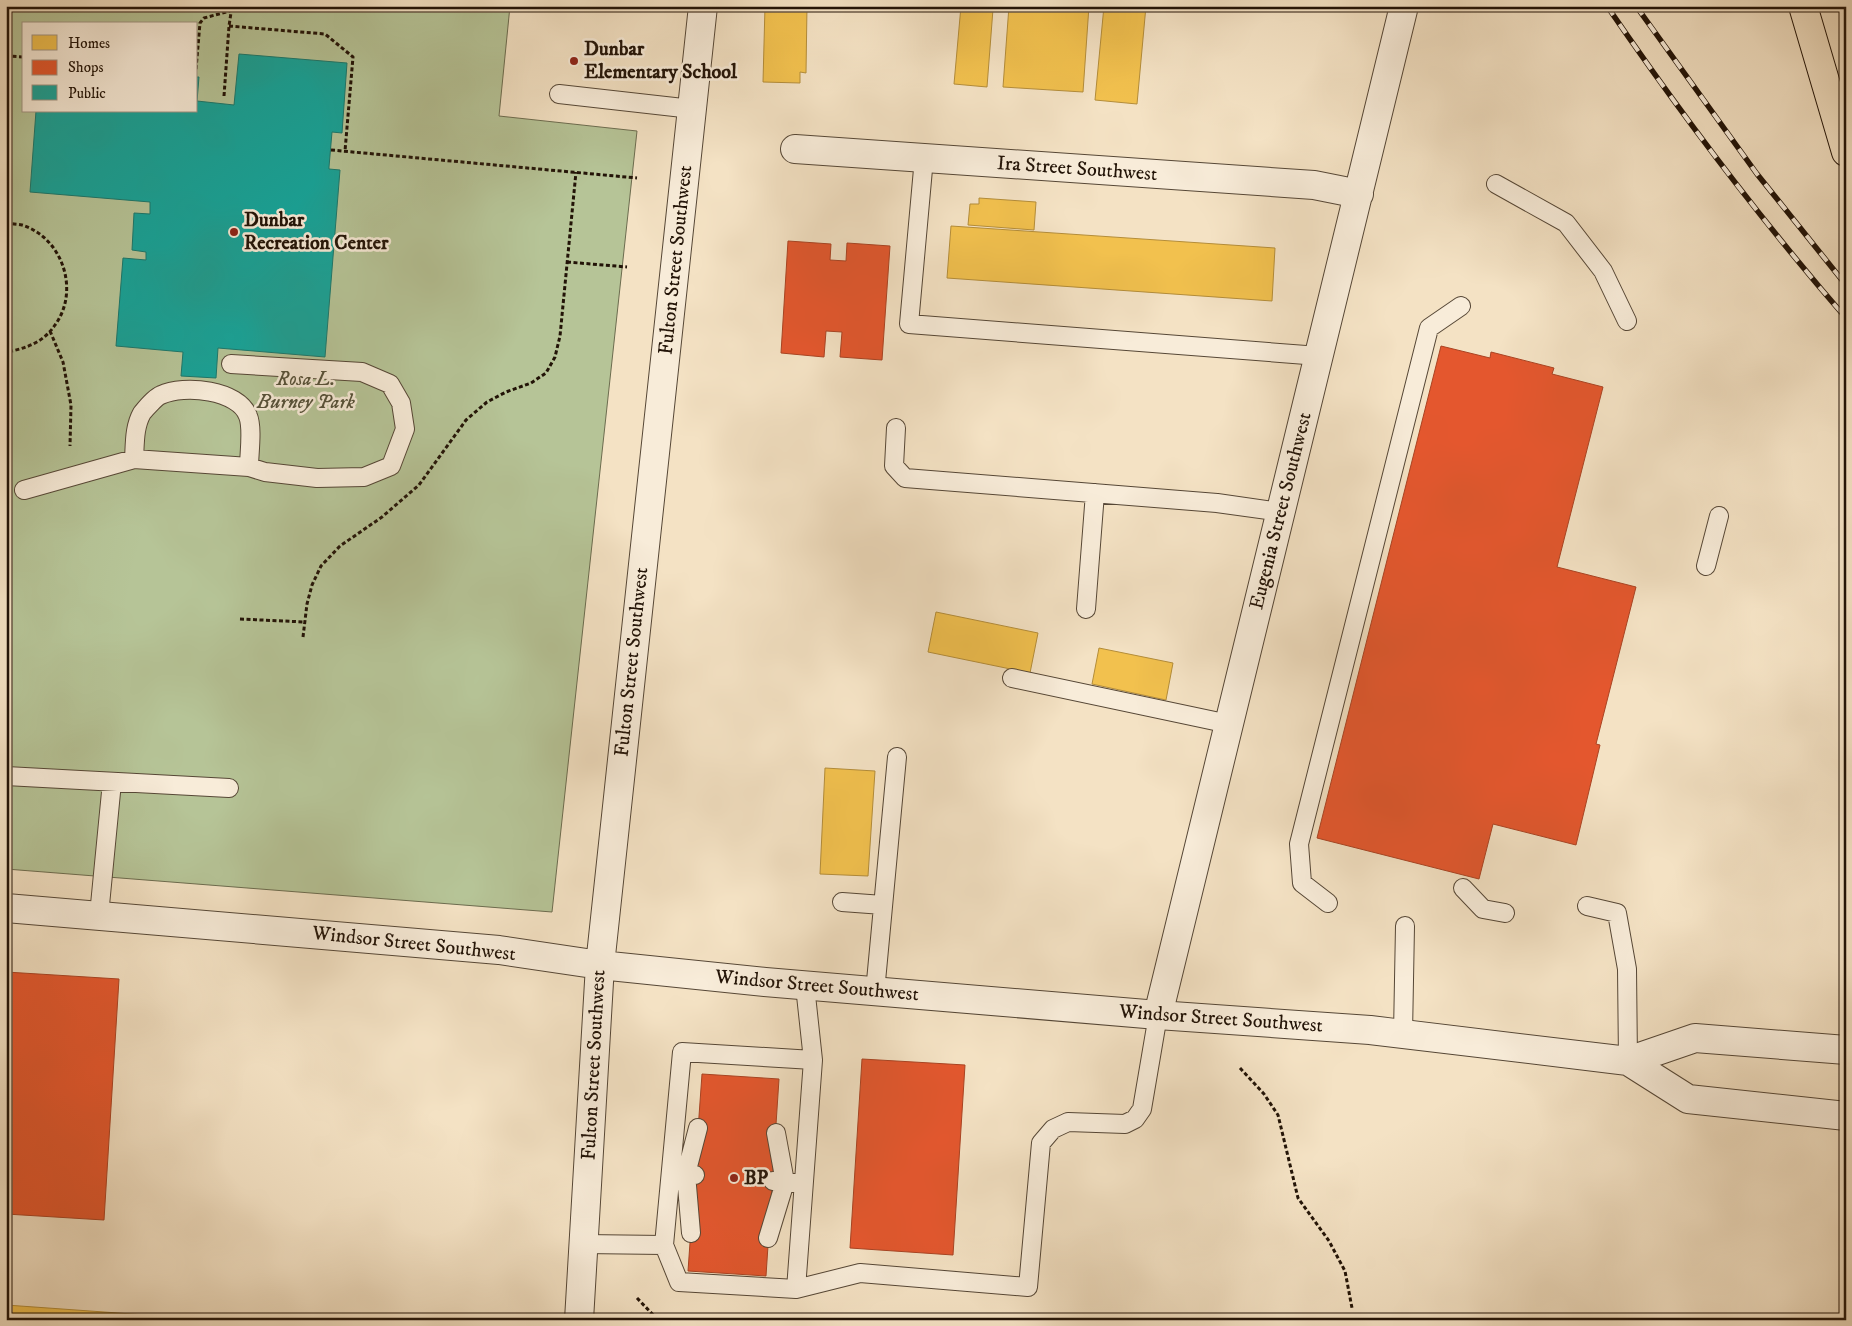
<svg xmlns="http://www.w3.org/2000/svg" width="1852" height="1326" viewBox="0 0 1852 1326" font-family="'IM FELL DW Pica',serif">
	<rect width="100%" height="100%" fill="#f4e2c4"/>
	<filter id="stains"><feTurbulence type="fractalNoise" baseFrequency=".004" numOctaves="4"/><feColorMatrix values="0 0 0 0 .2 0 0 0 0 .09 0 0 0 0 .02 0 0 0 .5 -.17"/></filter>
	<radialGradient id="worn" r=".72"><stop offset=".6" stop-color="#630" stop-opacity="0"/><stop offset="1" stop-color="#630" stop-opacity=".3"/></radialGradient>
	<path fill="#b6c497" stroke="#6c6c4f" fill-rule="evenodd" d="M 6,6 L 510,6 L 499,116 L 637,131 L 552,912 L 6,869 ZM 24,24 L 196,24 L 196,111 L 24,111 Z"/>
	<path fill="#f2c14e" stroke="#b48d39" d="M 765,6 L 807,6 L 806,73 L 800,72 L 800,83 L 763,82 Z
		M 961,6 L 993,9 L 987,87 L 954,84 Z
		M 1009,6 L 1089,6 L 1083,92 L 1003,87 Z
		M 1104,6 L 1146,6 L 1137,104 L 1095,100 Z
		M 979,198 L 1036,202 L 1034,230 L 968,225 L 970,204 L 979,204 Z
		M 951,226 L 1275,248 L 1272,301 L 947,278 Z
		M 936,612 L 1038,633 L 1030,673 L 928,652 Z
		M 1099,648 L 1173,663 L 1166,700 L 1092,684 Z
		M 825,768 L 875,771 L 868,876 L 820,874 Z
		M 6,1305 L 174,1317 L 174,1320 L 6,1320 Z"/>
	<path fill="#e4572e" stroke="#aa4322" d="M 788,241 L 831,244 L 830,260 L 846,261 L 847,243 L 890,246 L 882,360 L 840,357 L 842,332 L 826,331 L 824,357 L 781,353 Z
		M 1441,346 L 1490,358 L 1491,352 L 1554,368 L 1552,374 L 1603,387 L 1557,567 L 1636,587 L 1596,744 L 1600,745 L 1576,845 L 1493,824 L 1479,879 L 1317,838 Z
		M 6,972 L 119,979 L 104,1220 L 6,1214 Z
		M 862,1059 L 965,1065 L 953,1255 L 850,1248 Z
		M 702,1074 L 779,1079 L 766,1276 L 688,1271 Z"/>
	<path fill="#17a398" stroke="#1a786c" d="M 239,54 L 347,63 L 342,133 L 332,132 L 329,167 L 329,169 L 340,170 L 325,357 L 218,348 L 216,378 L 181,376 L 183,352 L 116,346 L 123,258 L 146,260 L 146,252 L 132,250 L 134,213 L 150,214 L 150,202 L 30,192 L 36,111 L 196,111 L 196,77 L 199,77 L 197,101 L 234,105 Z"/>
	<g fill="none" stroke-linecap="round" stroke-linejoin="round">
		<g stroke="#564736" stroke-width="20">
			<path id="service" d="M 559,94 L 692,109
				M 924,158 L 909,324 L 1319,356
				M 1496,184 L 1566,223 L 1603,271 L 1627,321
				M 896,428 L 894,466 L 905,478 L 1217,503 L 1281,512
				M 134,459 C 135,444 134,427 142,413 C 146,408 156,397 161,395 C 184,384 239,390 248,416 C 253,428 249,454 249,467
				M 24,490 L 134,459 L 249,467 L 265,472 L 317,478 L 364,477 L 391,466 L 405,429 L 401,403 L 390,384 L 362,372 L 231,364
				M 1706,566 L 1719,516
				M 1086,609 L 1095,493
				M 1012,678 L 1229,724
				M 6,776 L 229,788
				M 1463,888 L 1483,909 L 1505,913
				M 842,902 L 883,905
				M 1328,903 L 1302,883 L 1299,844 L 1429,328 L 1461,306
				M 1587,906 L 1617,913 L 1627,969 L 1628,1061
				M 99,915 L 112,782
				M 875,992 L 897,757
				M 1403,1034 L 1405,926
				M 776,1133 L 785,1182 L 796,1183
				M 676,1173 L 686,1174 L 698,1128
				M 691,1233 L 686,1174 L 695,1175
				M 768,1238 L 785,1182 L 773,1181
				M 583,1244 L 664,1245 L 679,1282 L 796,1289 L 813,1060 L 805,986
				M 664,1245 L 682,1052 L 813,1060
				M 796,1289 L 860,1273 L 1028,1287 L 1041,1143 L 1053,1129 L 1068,1122 L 1125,1124 L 1135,1119 L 1142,1109 L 1158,1015"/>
		</g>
		<g stroke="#564736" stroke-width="30">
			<path id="minor" d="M 795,149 L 1314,185 L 1359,194
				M 1158,1015 L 1404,6"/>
		</g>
		<g stroke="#564736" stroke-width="30">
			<path id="tertiary" d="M 6,908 L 499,950 L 600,965 L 765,982 L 1158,1015 L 1370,1030 L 1628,1061 L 1695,1038 L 1846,1050
				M 1628,1061 L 1688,1099 L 1846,1116
				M 579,1320 L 600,965 L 703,6"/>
		</g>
		<g stroke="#221307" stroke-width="30">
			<path id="motorway" d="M 1803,6 L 1846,152"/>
		</g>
		<path stroke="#221307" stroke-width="3" stroke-dasharray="4 2.5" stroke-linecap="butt" d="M 229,26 L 325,34 L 353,57 L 345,151
			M 6,56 L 24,57
			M 196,69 L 200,23 L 204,18 L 230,11
			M 224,96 L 229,26 L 232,6
			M 331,150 L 637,178
			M 6,223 C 11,224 17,224 22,225 C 63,238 80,291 55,325 C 44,342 25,349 6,352
			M 567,262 L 627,267
			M 50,331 L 63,362 L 71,405 L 70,446
			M 240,619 L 305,622
			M 303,637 L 307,604 L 312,585 L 321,566 L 340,546 L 382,517 L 419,485 L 466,420 L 487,402 L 506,392 L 531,383 L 546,373 L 555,357 L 560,336 L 576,172
			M 1240,1068 L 1264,1094 L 1278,1115 L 1298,1198 L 1329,1241 L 1345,1271 L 1352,1308
			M 637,1298 L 658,1320"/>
		<use href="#service" stroke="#f8ecd9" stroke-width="18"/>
		<use href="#minor" stroke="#f8ecd9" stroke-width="28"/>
		<use href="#tertiary" stroke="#f8ecd9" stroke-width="28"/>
		<use href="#motorway" stroke="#f4e2c4" stroke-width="28"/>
		<g stroke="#221307" stroke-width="5.5">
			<path id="rail" d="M 1607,6 C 1681,114 1760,219 1846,318
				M 1636,6 L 1757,174 L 1846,285"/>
		</g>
		<use href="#rail" stroke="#f8ecd9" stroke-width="4" stroke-dasharray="11" stroke-linecap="butt"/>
	</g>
	<g fill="#8f2418" stroke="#f8ecd9" stroke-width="2">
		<circle cx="574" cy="61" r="5"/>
		<circle cx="234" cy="232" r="5"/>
		<circle cx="734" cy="1178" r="5"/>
	</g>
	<g text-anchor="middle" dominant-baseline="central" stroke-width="5" stroke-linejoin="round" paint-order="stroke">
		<g font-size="20" font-weight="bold" fill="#221307" stroke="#f8ecd9" text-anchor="start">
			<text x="584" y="49">Dunbar<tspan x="584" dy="23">Elementary School</tspan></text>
			<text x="244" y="220">Dunbar<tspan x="244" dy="23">Recreation Center</tspan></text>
			<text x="744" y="1178">BP</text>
		</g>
		<g font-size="20" fill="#221307" stroke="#f8ecd9">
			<text transform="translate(1077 169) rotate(4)">Ira Street Southwest</text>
			<text transform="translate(676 260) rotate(-84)">Fulton Street Southwest</text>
			<text transform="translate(1281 511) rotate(-76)">Eugenia Street Southwest</text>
			<text transform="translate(632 662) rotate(-84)">Fulton Street Southwest</text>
			<text transform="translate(414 944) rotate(6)">Windsor Street Southwest</text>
			<text transform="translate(817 986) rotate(5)">Windsor Street Southwest</text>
			<text transform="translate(1221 1019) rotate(4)">Windsor Street Southwest</text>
			<text transform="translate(594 1065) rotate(-87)">Fulton Street Southwest</text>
		</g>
		<g font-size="20" font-style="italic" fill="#565139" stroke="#f8ecd9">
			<text x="306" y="379">Rosa L.<tspan x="306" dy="23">Burney Park</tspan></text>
		</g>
	</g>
	<rect width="1852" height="1326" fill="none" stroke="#f4e2c4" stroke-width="25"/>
	<rect x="8" y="8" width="1837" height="1311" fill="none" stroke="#221307" stroke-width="2.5"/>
	<rect x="12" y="12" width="1827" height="1301" fill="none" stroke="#221307"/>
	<rect x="22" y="22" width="175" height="90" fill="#f8ecd9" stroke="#a29585"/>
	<rect x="32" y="35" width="25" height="15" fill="#f2c14e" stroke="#a29585"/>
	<text x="68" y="48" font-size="15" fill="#221307">Homes</text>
	<rect x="32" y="60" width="25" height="15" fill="#e4572e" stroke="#a29585"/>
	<text x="68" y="72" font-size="15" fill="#221307">Shops</text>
	<rect x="32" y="85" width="25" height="15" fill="#17a398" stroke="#a29585"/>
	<text x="68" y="98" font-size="15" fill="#221307">Public</text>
	<rect width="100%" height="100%" filter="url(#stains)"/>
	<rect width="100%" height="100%" fill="url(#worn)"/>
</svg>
